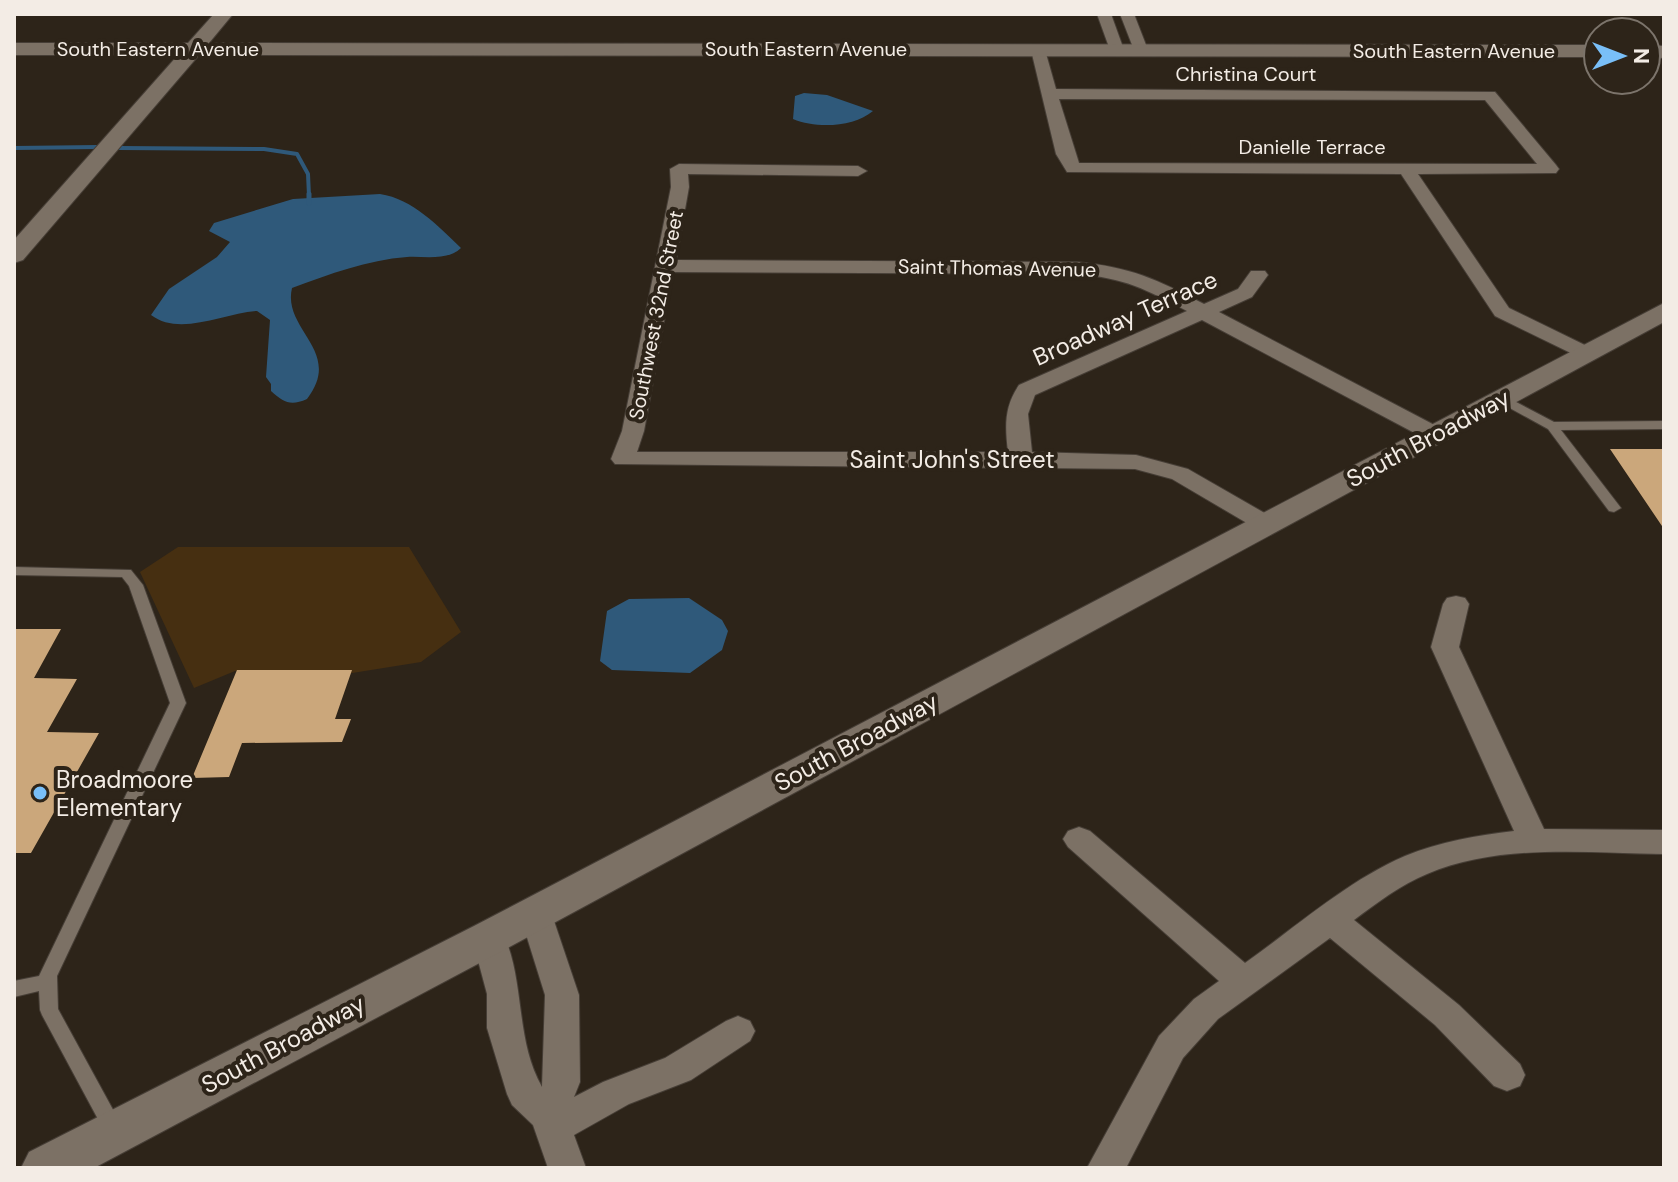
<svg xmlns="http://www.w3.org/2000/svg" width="1678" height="1182" viewBox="0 0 1678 1182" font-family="'DM Sans',sans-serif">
	<rect width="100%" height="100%" fill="#2d2419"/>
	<path fill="#462f11" d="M 178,547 L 409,547 L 461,632 L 421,662 L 346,674 L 235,671 L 194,688 L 140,572 Z"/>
	<path fill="#2f597a" d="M 804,93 L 827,95 L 873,111 C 854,127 817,129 793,119 L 795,96 Z
		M 380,194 C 413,199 438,226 461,248 C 448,261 424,256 407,257 C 367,260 330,274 292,288 C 282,330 344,351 307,399 C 291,406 284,403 271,391 L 271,384 L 266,377 L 270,320 L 257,311 C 224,313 180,337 151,315 L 169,289 L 217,257 L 230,242 L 209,231 L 214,223 L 293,199 Z
		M 689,598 L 722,620 L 728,631 L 722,650 L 690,673 L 612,670 L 600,661 L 607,611 L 629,599 Z"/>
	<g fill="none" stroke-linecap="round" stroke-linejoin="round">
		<path stroke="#2f597a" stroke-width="4" d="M 14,148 L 98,147
			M 119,148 L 264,149 L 297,154 L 308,174 L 309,196"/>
		<path stroke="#2f597a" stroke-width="5" d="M 309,194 L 309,203"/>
	</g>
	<path fill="#cba77b" d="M 1610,449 L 1664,449 L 1664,529 Z
		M 14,629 L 61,629 L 34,678 L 77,679 L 47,732 L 99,733 L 31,853 L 14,853 Z
		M 237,670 L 352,670 L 335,719 L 351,719 L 342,742 L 242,743 L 229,777 L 192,778 Z"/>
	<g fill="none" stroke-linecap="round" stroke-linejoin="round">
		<g stroke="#463e36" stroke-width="2">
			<path id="service" d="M 1501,394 L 1554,422 L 1664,421 L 1664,429 L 1561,430 L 1621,508 L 1614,512 L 1609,511 L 1548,429 L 1497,401 L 1495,398 Z
				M 14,567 L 131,570 L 143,585 L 186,703 L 57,976 L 58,1009 L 123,1128 L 120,1134 L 113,1137 L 106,1134 L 42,1015 L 40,1010 L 39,991 L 14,997 L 14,981 L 39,976 L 170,703 L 129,586 L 122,577 L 14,575 Z"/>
		</g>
		<g stroke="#463e36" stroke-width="2">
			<path id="minor" d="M 1097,14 L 1111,14 L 1124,50 L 1122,53 L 1112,53 L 1110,50 Z
				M 1120,14 L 1134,14 L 1148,50 L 1146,53 L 1136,53 L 1134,50 Z
				M 1038,46 L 1045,50 L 1056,89 L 1495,92 L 1556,165 L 1559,169 L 1556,173 L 1418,174 L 1509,308 L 1593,349 L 1597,353 L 1593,357 L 1579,357 L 1495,316 L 1401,174 L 1067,172 L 1056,154 L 1031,50 ZM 1059,99 L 1485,100 L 1537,164 L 1079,163 Z
				M 679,164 L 858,166 L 867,171 L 858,176 L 688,174 L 689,187 L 676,260 L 1077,262 C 1131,267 1156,279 1204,304 L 1238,289 L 1251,271 L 1265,271 L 1268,275 L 1252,297 L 1219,312 L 1442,429 L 1445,434 L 1442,439 L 1426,439 L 1202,320 L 1035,395 L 1028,414 L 1032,452 L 1136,455 L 1188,469 L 1275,519 L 1278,524 L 1275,529 L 1257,529 L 1172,479 L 1135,469 L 615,464 L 611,459 L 622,431 L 671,187 L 670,169 ZM 673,272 L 1077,274 C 1125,278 1145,289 1187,311 L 1019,385 C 1004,407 1005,426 1008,452 L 637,452 L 644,431 Z
				M 1456,596 L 1465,598 L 1469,604 L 1459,647 L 1544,829 L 1664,830 L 1664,854 C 1586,853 1500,843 1427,874 C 1400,885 1377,903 1354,920 L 1459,1005 L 1520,1064 L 1525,1075 L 1520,1086 L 1507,1091 L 1494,1086 L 1435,1025 L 1330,938 L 1218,1019 L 1183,1058 L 1126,1168 L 1087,1168 L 1159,1036 L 1194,999 L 1219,981 L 1068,847 L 1063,839 L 1068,831 L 1079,827 L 1090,831 L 1245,963 C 1296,927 1347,881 1405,856 C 1439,842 1478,835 1514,831 L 1431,647 L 1443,604 L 1447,598 Z
				M 535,899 L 547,903 L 551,912 L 579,995 L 580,1082 L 574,1097 L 603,1082 L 665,1058 L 726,1021 L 738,1016 L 750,1021 L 755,1031 L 750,1041 L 691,1080 L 629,1104 L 574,1135 L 586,1168 L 548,1168 L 533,1125 L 512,1105 L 507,1094 L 487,1028 L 487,994 L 472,938 L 477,929 L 489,925 L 501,929 C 526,978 514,1038 542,1087 L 545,995 L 519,912 L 523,903 Z"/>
		</g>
		<g stroke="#463e36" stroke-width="2">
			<path id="tertiary" d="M 214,14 L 233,14 L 209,43 L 1598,45 L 1598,57 L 199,55 L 23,260 L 14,263 L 14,240 L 178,55 L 14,55 L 14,43 L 188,43 Z
				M 1646,45 L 1664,46 L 1664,58 L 1646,57 Z
				M 1664,303 L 1664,322 L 504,950 L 94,1168 L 21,1168 L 29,1152 L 474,926 Z"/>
		</g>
		<use href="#service" fill="#7c7165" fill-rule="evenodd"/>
		<use href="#minor" fill="#7c7165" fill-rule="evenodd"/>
		<use href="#tertiary" fill="#7c7165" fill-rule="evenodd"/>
	</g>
	<circle fill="#79bff8" stroke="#2d2419" stroke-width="3" cx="40" cy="793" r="8"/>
	<g text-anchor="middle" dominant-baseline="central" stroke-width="8" stroke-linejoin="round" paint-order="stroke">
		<g font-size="20" fill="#f3ece5" stroke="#2d2419">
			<text x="158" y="49">South Eastern Avenue</text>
			<text x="806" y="49">South Eastern Avenue</text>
			<text x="1454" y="51">South Eastern Avenue</text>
			<text x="1246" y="74">Christina Court</text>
			<text x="1312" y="147">Danielle Terrace</text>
			<text transform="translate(997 268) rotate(1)">Saint Thomas Avenue</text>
			<text transform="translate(656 315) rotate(-79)">Southwest 32nd Street</text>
		</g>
		<g font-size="24" fill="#f3ece5" stroke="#2d2419">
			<text transform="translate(1125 318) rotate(-24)">Broadway Terrace</text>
			<text transform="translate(1428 438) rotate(-28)">South Broadway</text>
			<text x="952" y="459">Saint John's Street</text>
			<text transform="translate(856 742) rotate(-28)">South Broadway</text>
			<text transform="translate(283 1044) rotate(-28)">South Broadway</text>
		</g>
		<g font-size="24" fill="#f3ece5" stroke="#2d2419" text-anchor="start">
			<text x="56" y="779">Broadmoore<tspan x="56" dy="28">Elementary</tspan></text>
		</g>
	</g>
	<rect width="1678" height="1182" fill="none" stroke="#f3ece5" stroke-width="32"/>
	<g transform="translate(1622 56) rotate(90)"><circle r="38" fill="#2d2419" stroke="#7c746b" stroke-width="2"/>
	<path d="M0-6L14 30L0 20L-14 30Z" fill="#79bff8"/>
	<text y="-12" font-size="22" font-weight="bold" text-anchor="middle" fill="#f3ece5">N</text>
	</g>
</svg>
